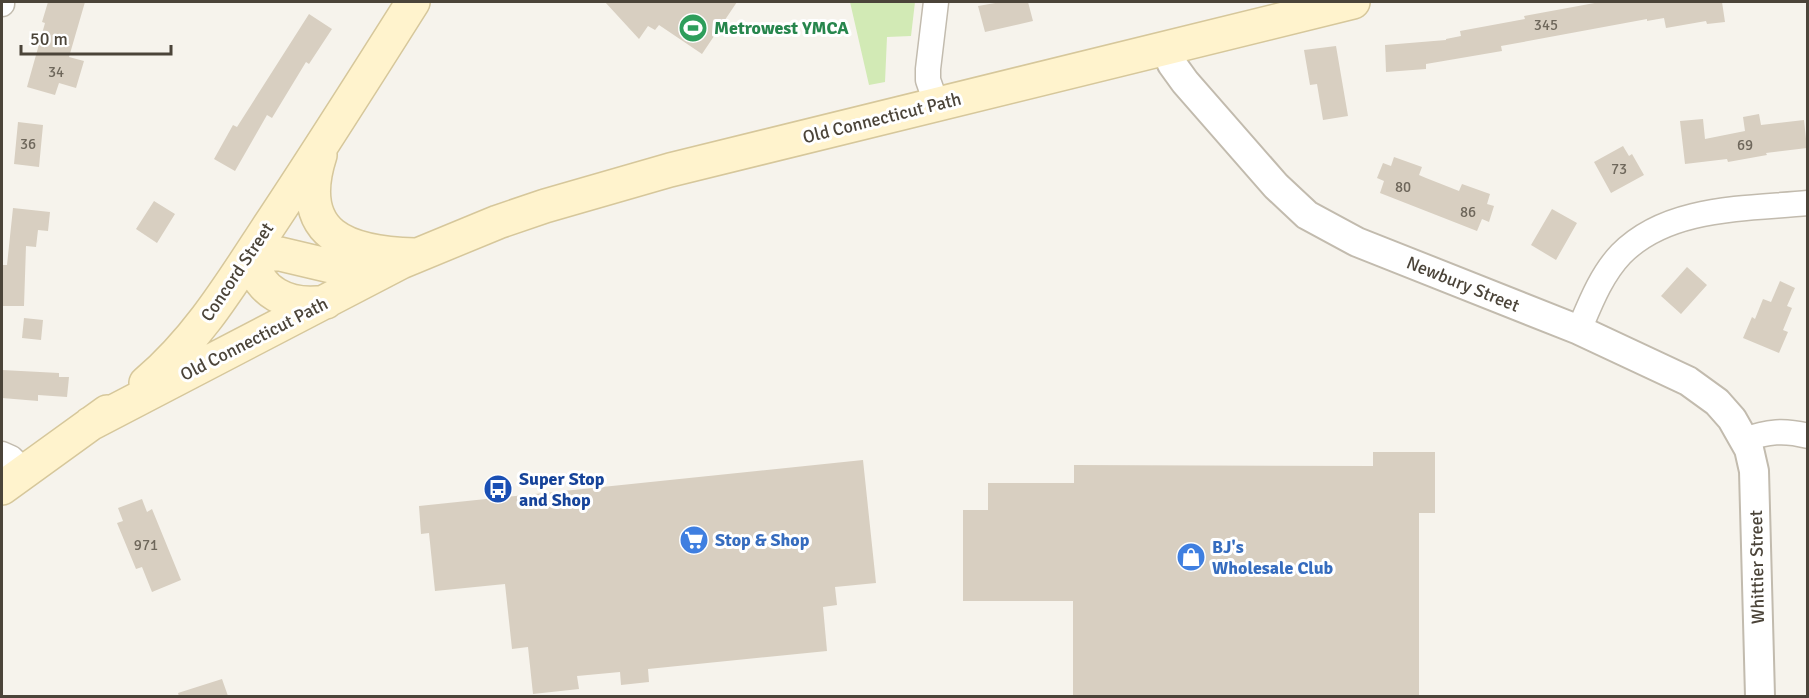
<svg xmlns="http://www.w3.org/2000/svg" width="1809" height="698" viewBox="0 0 1809 698" font-family="Signika,sans-serif">
	<rect width="100%" height="100%" fill="#f6f3ec"/>
	<path fill="#d2eab5" d="M 850,2 L 915,2 L 911,36 L 887,37 L 885,82 L 869,85 Z"/>
	<path fill="#d8cfc1" d="M 48,2 L 85,2 L 69,57 L 84,61 L 76,88 L 59,83 L 55,95 L 27,87 L 45,23 L 42,22 Z
		M 605,2 L 737,2 L 702,54 L 659,25 L 655,30 L 648,26 L 639,39 Z
		M 1001,2 L 1028,2 L 1033,21 L 985,32 L 978,6 Z
		M 1600,2 L 1722,2 L 1725,22 L 1707,24 L 1706,21 L 1666,28 L 1664,18 L 1647,21 L 1647,19 L 1501,46 L 1502,51 L 1426,64 L 1426,69 L 1386,72 L 1385,45 L 1446,40 L 1446,39 L 1461,36 L 1460,31 L 1525,19 L 1524,16 Z
		M 309,14 L 332,29 L 309,64 L 306,62 L 272,118 L 267,115 L 235,171 L 214,159 L 233,125 L 237,127 Z
		M 1336,46 L 1348,116 L 1323,120 L 1317,84 L 1310,85 L 1304,50 Z
		M 1759,114 L 1761,125 L 1804,120 L 1807,148 L 1766,153 L 1767,155 L 1728,162 L 1727,159 L 1685,164 L 1680,121 L 1703,119 L 1705,139 L 1745,131 L 1743,117 Z
		M 18,122 L 43,125 L 39,167 L 14,164 Z
		M 1623,146 L 1629,156 L 1632,154 L 1644,175 L 1611,193 L 1594,162 Z
		M 1394,157 L 1422,167 L 1419,175 L 1426,178 L 1459,191 L 1462,184 L 1490,194 L 1487,204 L 1494,206 L 1489,222 L 1482,219 L 1477,231 L 1380,193 L 1384,181 L 1377,178 L 1383,163 L 1391,166 Z
		M 154,201 L 175,214 L 157,243 L 136,229 Z
		M 13,208 L 50,212 L 48,231 L 38,230 L 36,247 L 26,246 L 24,306 L 2,306 L 2,265 L 7,265 Z
		M 1552,209 L 1577,223 L 1556,260 L 1531,245 Z
		M 1687,267 L 1707,285 L 1681,314 L 1661,296 Z
		M 1780,281 L 1795,288 L 1787,306 L 1792,308 L 1783,330 L 1788,332 L 1779,353 L 1743,338 L 1752,317 L 1755,319 L 1763,299 L 1771,302 Z
		M 24,318 L 43,320 L 41,340 L 22,338 Z
		M 2,370 L 59,373 L 59,377 L 69,377 L 67,397 L 38,395 L 38,401 L 2,398 Z
		M 1373,452 L 1435,452 L 1435,513 L 1419,513 L 1419,696 L 1073,696 L 1073,601 L 963,601 L 963,510 L 988,510 L 988,483 L 1074,483 L 1074,465 L 1373,466 Z
		M 863,460 L 876,583 L 835,587 L 837,605 L 823,607 L 827,651 L 648,669 L 649,682 L 621,685 L 620,672 L 577,676 L 579,689 L 533,694 L 528,647 L 512,649 L 505,584 L 435,591 L 429,533 L 421,534 L 419,506 Z
		M 142,499 L 147,512 L 152,509 L 181,580 L 152,592 L 142,567 L 136,569 L 117,523 L 123,521 L 118,508 Z
		M 222,679 L 228,696 L 179,696 L 178,693 Z"/>
	<g fill="none" stroke-linecap="round" stroke-linejoin="round">
		<g stroke="#c2bbae" stroke-width="27">
			<path id="minor" d="M 936,2 L 928,69 L 928,80 L 936,103
				M 2,4 L 2,2
				M 1579,330 C 1590,304 1601,275 1621,254 C 1668,206 1746,209 1808,203
				M 1745,440 C 1767,431 1785,430 1808,436
				M 2,454 L 11,458 L 24,471"/>
		</g>
		<g stroke="#c2bbae" stroke-width="32">
			<path id="tertiary" d="M 1165,48 L 1172,64 L 1185,82 L 1276,186 L 1307,215 L 1357,242 L 1579,330 L 1688,381 L 1717,402 L 1732,419 L 1749,449 L 1754,471 L 1760,696"/>
		</g>
		<g stroke="#d6c79b" stroke-width="36">
			<path id="secondary" d="M 320,155 C 294,236 348,253 415,255
				M 251,254 L 280,254 L 335,267 L 386,262
				M 251,254 C 256,293 289,308 326,302
				M 146,383 C 197,340 231,284 267,229 C 317,154 365,78 413,2
				M 90,424 L 401,262 L 498,222 L 545,206 L 670,170 L 1353,2
				M 2,488 L 107,412"/>
		</g>
		<use href="#minor" stroke="#fff" stroke-width="24"/>
		<use href="#tertiary" stroke="#fff" stroke-width="28"/>
		<use href="#secondary" stroke="#fff3cd" stroke-width="33"/>
	</g>
	<defs>
		<g id="stadium-disc" transform="scale(1.5)"><circle r="9.5" fill="#2e9e5b" stroke="#fff"/><path d="M0-5a6.5 5 0 1 0 0 10a6.5 5 0 1 0 0-10ZM-3.5-1.8h7v3.6h-7Z" fill="#fff"/></g>
		<g id="bus-disc" transform="scale(1.5)"><circle r="9.5" fill="#1a4fb4" stroke="#fff"/><path d="M-5-6H5V4H4V6H2V4H-2V6H-4V4H-5ZM-3.5-4V0h7V-4ZM-3.5 1.2v1.5H-2V1.2ZM2 1.2v1.5H3.5V1.2Z" fill="#fff"/></g>
		<g id="supermarket-disc" transform="scale(1.5)"><circle r="9.5" fill="#3f7fe0" stroke="#fff"/><path d="M-6-5.5h2.5l.6 2H6L4.5 2H-2.5L-4.4-4H-6ZM-1.5 3.2a1.3 1.3 0 1 0 .1 0ZM3 3.2a1.3 1.3 0 1 0 .1 0Z" fill="#fff"/></g>
		<g id="shop-disc" transform="scale(1.5)"><circle r="9.5" fill="#3f7fe0" stroke="#fff"/><path d="M-5-2.5h2.3a2.7 3.5 0 0 1 5.4 0H5L5.5 6h-11ZM-1.5-2.5h3a1.5 2.3 0 0 0-3 0Z" fill="#fff"/></g>
	</defs>
	<g fill-rule="evenodd">
		<use href="#stadium-disc" x="693" y="28"/>
		<use href="#bus-disc" x="498" y="489"/>
		<use href="#supermarket-disc" x="694" y="540"/>
		<use href="#shop-disc" x="1191" y="557"/>
	</g>
	<g text-anchor="middle" dominant-baseline="central" stroke-width="6" stroke-linejoin="round" paint-order="stroke">
		<g font-size="15" fill="#6e675b">
			<text x="1546" y="25">345</text>
			<text x="56" y="72">34</text>
			<text x="28" y="144">36</text>
			<text x="1745" y="145">69</text>
			<text x="1619" y="169">73</text>
			<text x="1403" y="187">80</text>
			<text x="1468" y="212">86</text>
			<text x="146" y="545">971</text>
		</g>
		<g font-size="18" font-weight="bold" fill="#27864d" stroke="#fff" text-anchor="start">
			<text x="714" y="28">Metrowest YMCA</text>
		</g>
		<g font-size="18" fill="#4b4439" stroke="#fff">
			<text transform="translate(882 118) rotate(-14)">Old Connecticut Path</text>
			<text transform="translate(237 272) rotate(-56)">Concord Street</text>
			<text transform="translate(1463 284) rotate(22)">Newbury Street</text>
			<text transform="translate(254 339) rotate(-27)">Old Connecticut Path</text>
			<text transform="translate(1757 567) rotate(-91)">Whittier Street</text>
		</g>
		<g font-size="18" font-weight="bold" fill="#164399" stroke="#fff" text-anchor="start">
			<text x="519" y="479">Super Stop<tspan x="519" dy="21">and Shop</tspan></text>
		</g>
		<g font-size="18" font-weight="bold" fill="#366cbe" stroke="#fff" text-anchor="start">
			<text x="715" y="540">Stop &amp; Shop</text>
			<text x="1212" y="547">BJ's<tspan x="1212" dy="21">Wholesale Club</tspan></text>
		</g>
	</g>
	<rect width="1809" height="698" fill="none" stroke="#4b4439" stroke-width="6"/>
	<path d="M21 45v9h150v-9" fill="none" stroke="#4b4439" stroke-width="3"/>
	<text x="30" y="45" font-size="18" fill="#4b4439" stroke="#ffffff" stroke-width="4.5" paint-order="stroke">50 m</text>
</svg>
